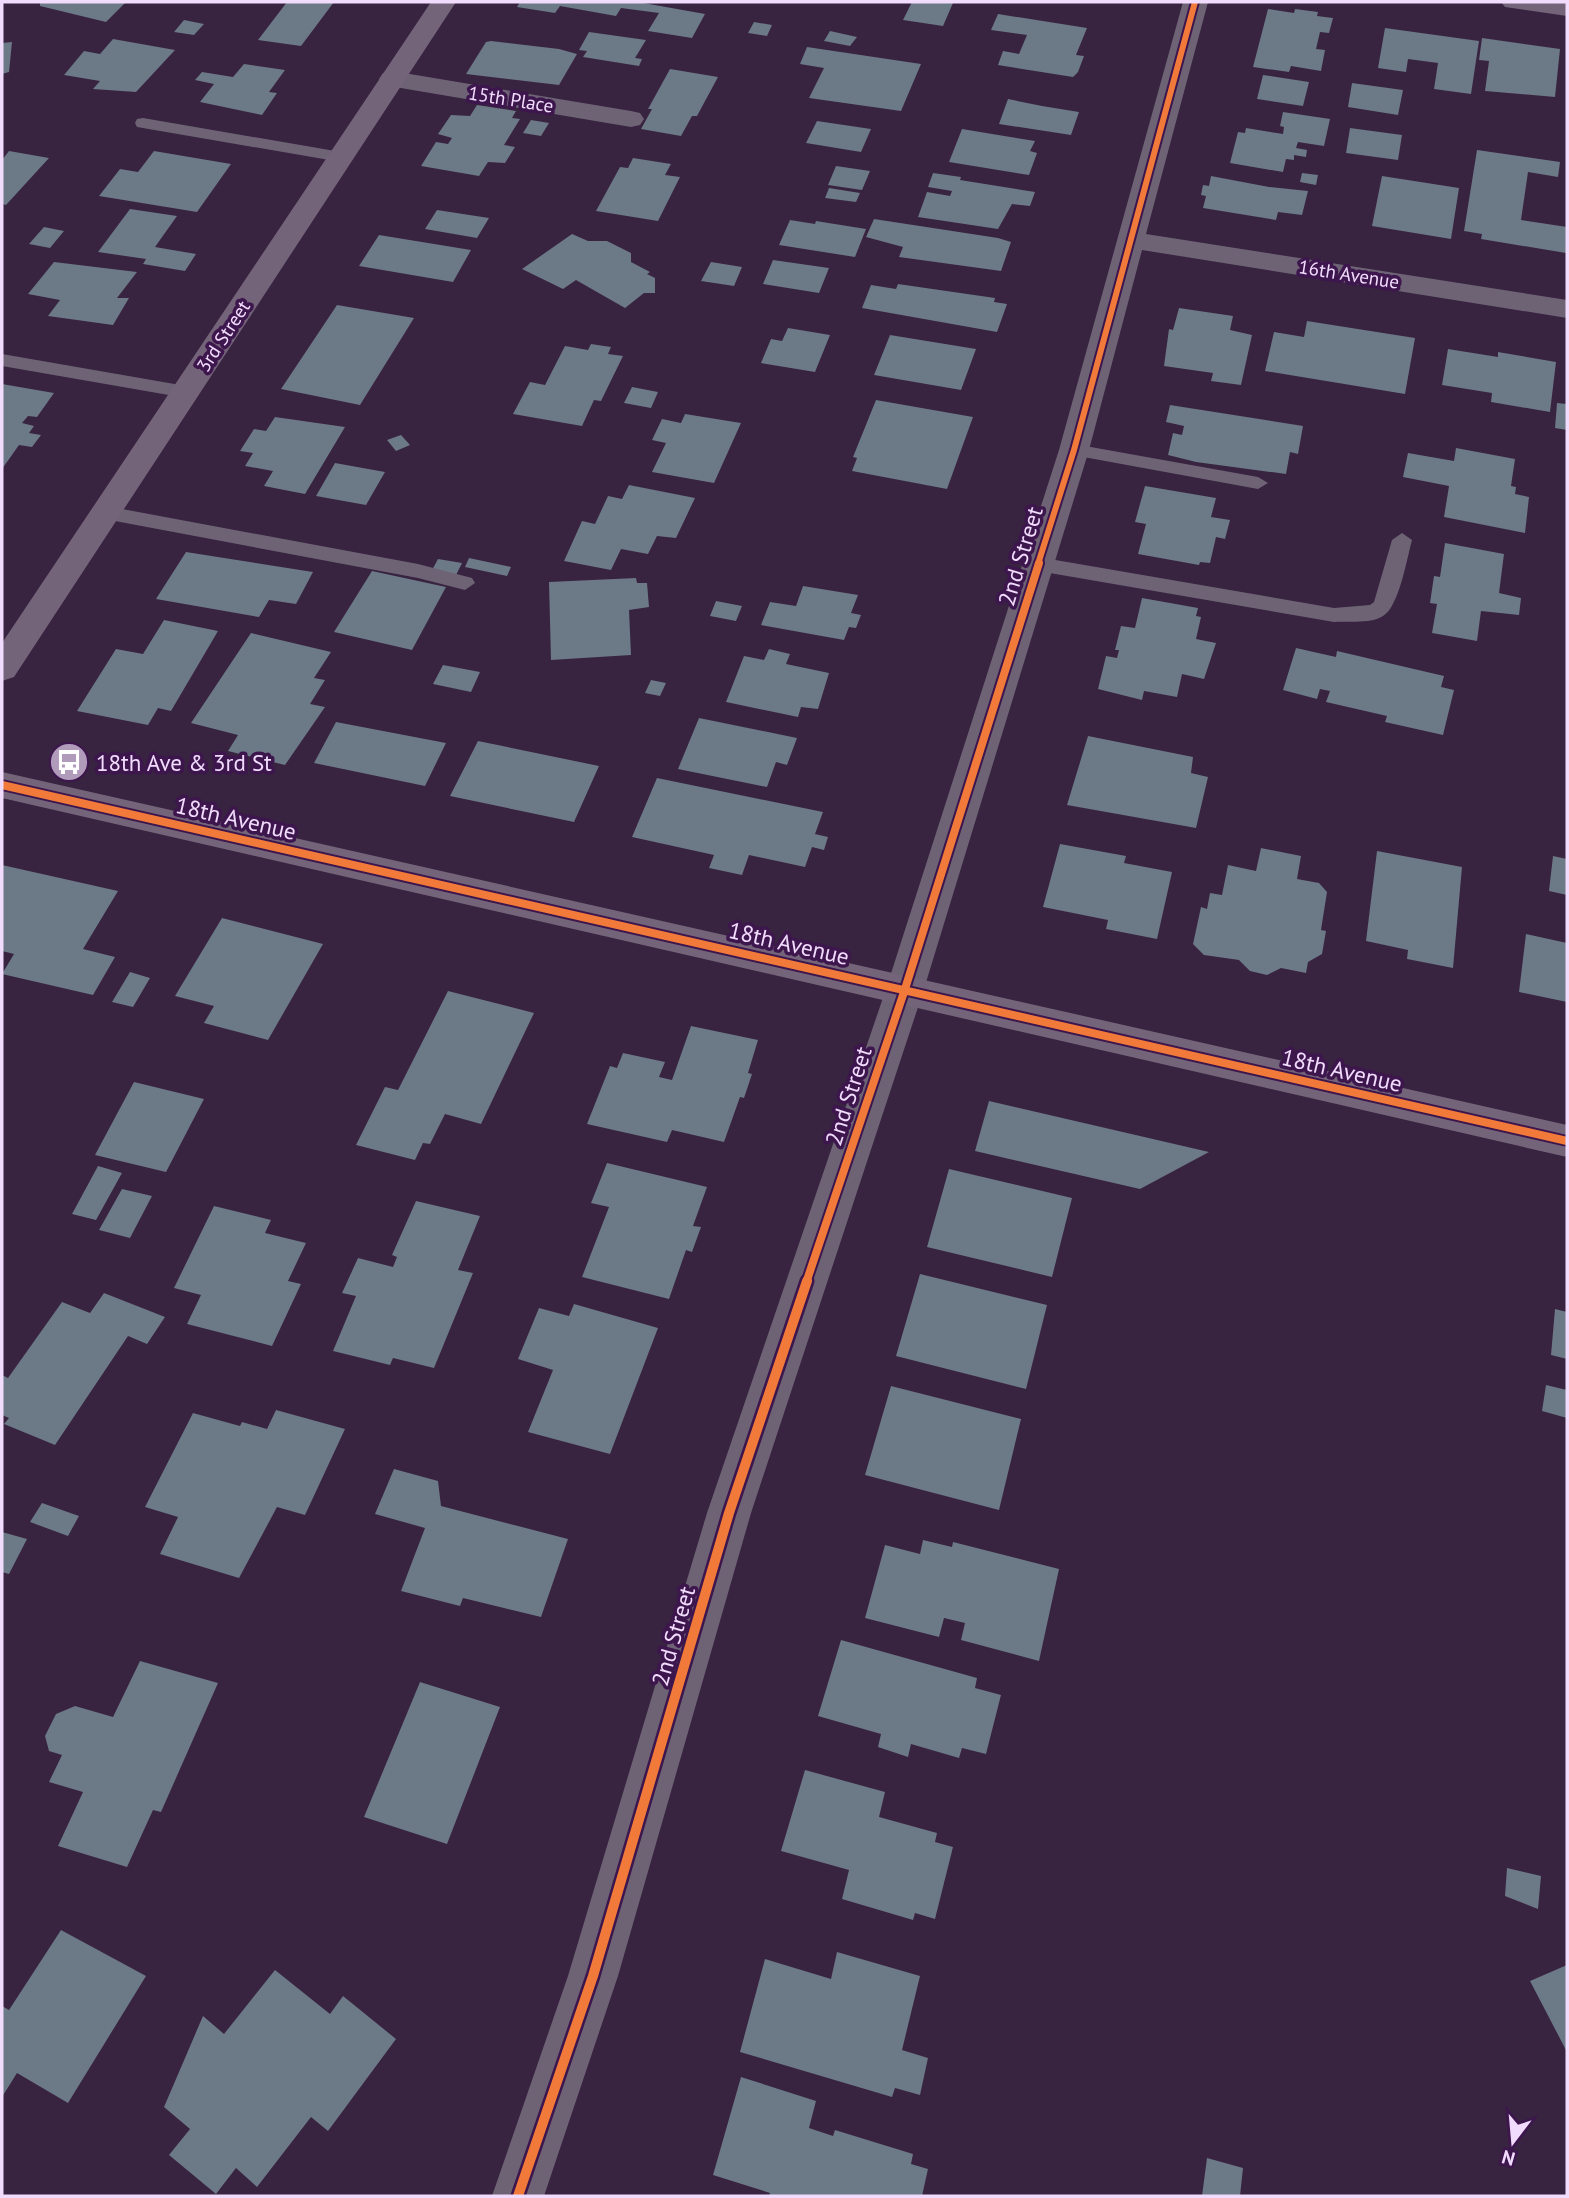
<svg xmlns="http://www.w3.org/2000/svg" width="1569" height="2198" viewBox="0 0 1569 2198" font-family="'PT Sans',sans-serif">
	<rect width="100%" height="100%" fill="#382340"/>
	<path fill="#6c7986" d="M 40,2 L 126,2 L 106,22 L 40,6 Z
		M 287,2 L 334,2 L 301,46 L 258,40 Z
		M 520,2 L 638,2 L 705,14 L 692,38 L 648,31 L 659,13 L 621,8 L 616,16 L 560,6 L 555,13 L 517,7 Z
		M 912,2 L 946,2 L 953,3 L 943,26 L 903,20 Z
		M 1268,9 L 1294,13 L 1295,9 L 1318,12 L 1317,16 L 1333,18 L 1329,33 L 1320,32 L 1316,49 L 1325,50 L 1321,71 L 1291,66 L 1289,72 L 1253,67 Z
		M 998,14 L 1087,28 L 1076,55 L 1084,56 L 1078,72 L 1073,77 L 998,65 L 1003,51 L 1019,54 L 1027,35 L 991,30 Z
		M 184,20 L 204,24 L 194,35 L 174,32 Z
		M 754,22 L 772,25 L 767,36 L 748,33 Z
		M 1385,28 L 1479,41 L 1471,94 L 1434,89 L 1438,63 L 1408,59 L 1406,72 L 1378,68 Z
		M 830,31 L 857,37 L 850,46 L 824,41 Z
		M 589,32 L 646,40 L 635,58 L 642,59 L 639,66 L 583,57 L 587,51 L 579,50 Z
		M 1482,38 L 1560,49 L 1555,97 L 1485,91 L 1489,61 L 1479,60 Z
		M 113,39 L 175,50 L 136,92 L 93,89 L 100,81 L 64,75 L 84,51 L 100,54 Z
		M 491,41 L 559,49 L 577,54 L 559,85 L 466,74 L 486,42 Z
		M 12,42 L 9,72 L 2,74 L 2,43 Z
		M 807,47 L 921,64 L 901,111 L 809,98 L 824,68 L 800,64 Z
		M 244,64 L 285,70 L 269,92 L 277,93 L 262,115 L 200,102 L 214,84 L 195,80 L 202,72 L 233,77 Z
		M 670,69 L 718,77 L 697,116 L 692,116 L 681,136 L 641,129 L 652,109 L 648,109 Z
		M 1263,75 L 1309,82 L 1303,106 L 1257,99 Z
		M 1352,83 L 1403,90 L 1398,115 L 1348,107 Z
		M 1008,99 L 1042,106 L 1079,112 L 1071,135 L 999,124 Z
		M 477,105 L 516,111 L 512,118 L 520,119 L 504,145 L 515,147 L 505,163 L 488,162 L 479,176 L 421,166 L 436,142 L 448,144 L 452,138 L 438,134 L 451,115 L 470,116 Z
		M 1283,112 L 1330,119 L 1324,146 L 1298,142 L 1296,148 L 1307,150 L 1306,157 L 1294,155 L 1294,160 L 1286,159 L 1283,172 L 1230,163 L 1238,132 L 1245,133 L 1246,128 L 1283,134 L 1284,127 L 1280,126 Z
		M 531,120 L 549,123 L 541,136 L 523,133 Z
		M 817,121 L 871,129 L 861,152 L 806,143 Z
		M 1350,128 L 1402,135 L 1398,160 L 1346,153 Z
		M 962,129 L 1035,141 L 1030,151 L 1037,153 L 1029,175 L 949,162 Z
		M 1477,150 L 1560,162 L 1558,177 L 1528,172 L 1521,220 L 1567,227 L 1566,253 L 1481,239 L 1482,234 L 1464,231 Z
		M 9,151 L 49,158 L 6,205 L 2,204 L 2,160 Z
		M 154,151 L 231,164 L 197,212 L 99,196 L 120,169 L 138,172 Z
		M 633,158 L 671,164 L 665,175 L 680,177 L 658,221 L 596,211 L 620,167 L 628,168 Z
		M 836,166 L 870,171 L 862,190 L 828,185 Z
		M 933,173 L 961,177 L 960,180 L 1035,192 L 1030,206 L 1012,204 L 998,229 L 918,217 L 927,192 L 950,196 L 952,191 L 928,187 Z
		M 1302,173 L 1318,175 L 1316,185 L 1300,182 Z
		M 1211,176 L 1269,187 L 1308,191 L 1302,215 L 1278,212 L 1276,220 L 1203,208 L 1206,196 L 1201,195 L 1203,185 L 1209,186 Z
		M 1382,176 L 1459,188 L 1451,239 L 1372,226 Z
		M 829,188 L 860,193 L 856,202 L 825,198 Z
		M 130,209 L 177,216 L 155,247 L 196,254 L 185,271 L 143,264 L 146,259 L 98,252 Z
		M 437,210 L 489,218 L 477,238 L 425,229 Z
		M 874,219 L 998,238 L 1011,242 L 1001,271 L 899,257 L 903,247 L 866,237 Z
		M 790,220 L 815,224 L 816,221 L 866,229 L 855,257 L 779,245 Z
		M 44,227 L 64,231 L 50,248 L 29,244 Z
		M 572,234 L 588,241 L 607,241 L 631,253 L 631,262 L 650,272 L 647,274 L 655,278 L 655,293 L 644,293 L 625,308 L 576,280 L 563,289 L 522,269 Z
		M 379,235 L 471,250 L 453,282 L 359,266 Z
		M 773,260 L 829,268 L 819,293 L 763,284 Z
		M 54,262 L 137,272 L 117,298 L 129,298 L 113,325 L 48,316 L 60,300 L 28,294 Z
		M 711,262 L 742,267 L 734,286 L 701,281 Z
		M 898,284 L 995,298 L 994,302 L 1007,304 L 997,332 L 862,308 L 871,285 L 896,289 Z
		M 337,305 L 414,318 L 360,405 L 281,389 Z
		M 1179,308 L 1233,316 L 1230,330 L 1252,335 L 1241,385 L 1211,381 L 1213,373 L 1164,366 L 1169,329 L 1173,330 Z
		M 1307,321 L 1415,338 L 1405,394 L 1265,371 L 1274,332 L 1304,337 Z
		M 788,328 L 830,335 L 815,372 L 761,363 L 771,339 L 782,341 Z
		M 890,335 L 976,349 L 961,390 L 874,375 Z
		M 591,344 L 611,347 L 608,354 L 623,356 L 601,401 L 594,400 L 582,426 L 513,414 L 530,382 L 545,385 L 565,346 L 588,350 Z
		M 1448,349 L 1498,357 L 1498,352 L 1556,362 L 1550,412 L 1491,402 L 1492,393 L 1442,385 Z
		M 2,384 L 54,393 L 37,417 L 28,416 L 22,423 L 34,426 L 29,433 L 41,435 L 32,447 L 19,445 L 2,469 Z
		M 632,387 L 658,392 L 651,408 L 624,403 Z
		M 876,400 L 973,417 L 947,489 L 852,471 L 857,458 L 853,457 Z
		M 1557,403 L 1567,404 L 1567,430 L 1555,428 Z
		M 1170,405 L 1303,426 L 1298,454 L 1290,452 L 1286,474 L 1196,462 L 1168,455 L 1173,433 L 1182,435 L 1184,426 L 1166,422 Z
		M 685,414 L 741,423 L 714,483 L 652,472 L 666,443 L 652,440 L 662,419 L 681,423 Z
		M 275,417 L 345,427 L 305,494 L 264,486 L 273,471 L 245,466 L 253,453 L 240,451 L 254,429 L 266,431 Z
		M 401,435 L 410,445 L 396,451 L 387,440 Z
		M 1456,448 L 1515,459 L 1511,486 L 1516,487 L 1515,494 L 1529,497 L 1525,533 L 1444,517 L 1449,486 L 1403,477 L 1408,453 L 1454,461 Z
		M 335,463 L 385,472 L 366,505 L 316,496 Z
		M 629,485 L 695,498 L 676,538 L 657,536 L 648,554 L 621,549 L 611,570 L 564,561 L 582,521 L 595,524 L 608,496 L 622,499 Z
		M 1145,486 L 1216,498 L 1211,517 L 1230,520 L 1225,539 L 1216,537 L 1210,563 L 1200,562 L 1199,565 L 1138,554 L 1146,524 L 1135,522 Z
		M 1445,543 L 1504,554 L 1499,593 L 1521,598 L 1519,615 L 1481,611 L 1477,641 L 1432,633 L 1437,604 L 1430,603 L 1434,576 L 1440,577 Z
		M 186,552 L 313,572 L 296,604 L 269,600 L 259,617 L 156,599 Z
		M 469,558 L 511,567 L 507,576 L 465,567 Z
		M 438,559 L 462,563 L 455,577 L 431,572 Z
		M 372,571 L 446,587 L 412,650 L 334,632 Z
		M 636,578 L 637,583 L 647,583 L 649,607 L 629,610 L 631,655 L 551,660 L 549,582 Z
		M 803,586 L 858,595 L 851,613 L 861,615 L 856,628 L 849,627 L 844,640 L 761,625 L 770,602 L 796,606 Z
		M 1142,598 L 1198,608 L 1196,616 L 1201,617 L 1196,639 L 1216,643 L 1204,679 L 1182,674 L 1177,697 L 1144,691 L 1142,700 L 1098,689 L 1106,656 L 1117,658 L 1119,650 L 1115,650 L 1121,626 L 1135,628 Z
		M 716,601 L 742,606 L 736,621 L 710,616 Z
		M 164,620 L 218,631 L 171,711 L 158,708 L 148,725 L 77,711 L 116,649 L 143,654 Z
		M 251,633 L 331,652 L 314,678 L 325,680 L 310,704 L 325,707 L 285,765 L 228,751 L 238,735 L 191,723 Z
		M 1296,648 L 1336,657 L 1337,651 L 1444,676 L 1441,687 L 1454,690 L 1443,735 L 1385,722 L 1387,716 L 1326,702 L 1330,691 L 1320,689 L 1317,699 L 1283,690 Z
		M 769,649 L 790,654 L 786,664 L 829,673 L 818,709 L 801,707 L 798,717 L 726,702 L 744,656 L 764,660 Z
		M 443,665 L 480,672 L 471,692 L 433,684 Z
		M 651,680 L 666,683 L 660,696 L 645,693 Z
		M 699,718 L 797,738 L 787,765 L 776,762 L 767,787 L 678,769 Z
		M 336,722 L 446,743 L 425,786 L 314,763 Z
		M 1088,736 L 1193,757 L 1191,773 L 1208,777 L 1196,828 L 1067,805 Z
		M 478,741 L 599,766 L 574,822 L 450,796 Z
		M 657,778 L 823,812 L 815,834 L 828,837 L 824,850 L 812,847 L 805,867 L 749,855 L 742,875 L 709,868 L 714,855 L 632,837 Z
		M 1060,844 L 1126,856 L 1124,863 L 1172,872 L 1157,939 L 1106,929 L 1108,920 L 1043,907 Z
		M 1261,848 L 1301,856 L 1297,879 L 1319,883 L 1327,892 L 1321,930 L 1326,931 L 1322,954 L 1308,962 L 1306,973 L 1281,968 L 1267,975 L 1250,971 L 1239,960 L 1204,955 L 1193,944 L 1201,907 L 1207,909 L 1210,893 L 1222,895 L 1228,865 L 1256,871 Z
		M 1377,851 L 1462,867 L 1453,968 L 1407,959 L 1408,950 L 1366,941 Z
		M 1553,856 L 1567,859 L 1567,895 L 1549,891 Z
		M 2,865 L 118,891 L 83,949 L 115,957 L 93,995 L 2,974 L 14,954 L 2,951 Z
		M 222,918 L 323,944 L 268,1040 L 204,1023 L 214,1006 L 175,996 Z
		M 1526,934 L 1567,943 L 1567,1002 L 1519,992 Z
		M 130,972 L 150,978 L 133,1007 L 112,1002 Z
		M 448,991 L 534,1013 L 481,1124 L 445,1114 L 430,1144 L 423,1143 L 415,1160 L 356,1145 L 385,1087 L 398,1090 Z
		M 691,1026 L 758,1040 L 748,1073 L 752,1074 L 744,1098 L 740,1097 L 724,1142 L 672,1130 L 667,1142 L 587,1124 L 610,1066 L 617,1068 L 623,1053 L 665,1062 L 659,1077 L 672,1080 Z
		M 134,1082 L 204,1099 L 166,1172 L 95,1155 Z
		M 989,1101 L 1209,1152 L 1140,1189 L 975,1151 Z
		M 607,1163 L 707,1187 L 693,1226 L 701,1227 L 692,1252 L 686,1250 L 669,1299 L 582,1277 L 609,1207 L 591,1203 Z
		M 98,1166 L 122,1173 L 96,1220 L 72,1214 Z
		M 949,1169 L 1072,1198 L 1052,1277 L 927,1247 Z
		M 122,1189 L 152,1196 L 130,1238 L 99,1230 Z
		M 416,1201 L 480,1216 L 458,1270 L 473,1273 L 434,1368 L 393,1358 L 390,1365 L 333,1351 L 356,1296 L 342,1293 L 358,1258 L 393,1267 L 397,1257 L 392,1255 Z
		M 214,1206 L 271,1220 L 265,1233 L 306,1243 L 288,1281 L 301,1284 L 272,1346 L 187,1324 L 201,1295 L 174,1288 Z
		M 920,1274 L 1047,1305 L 1026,1389 L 896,1356 Z
		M 104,1293 L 165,1317 L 147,1344 L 128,1336 L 55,1445 L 4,1424 L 9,1418 L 2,1415 L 2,1375 L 8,1378 L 62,1302 L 90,1313 Z
		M 574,1304 L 658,1328 L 610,1454 L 528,1432 L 553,1370 L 518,1359 L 539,1308 L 569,1316 Z
		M 1555,1309 L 1567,1312 L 1567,1359 L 1551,1355 Z
		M 1546,1385 L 1567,1390 L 1567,1418 L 1542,1411 Z
		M 891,1386 L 1021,1419 L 999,1510 L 865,1475 Z
		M 276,1410 L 345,1429 L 305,1515 L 277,1507 L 239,1578 L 160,1554 L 178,1517 L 145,1507 L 193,1413 L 240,1426 L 242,1422 L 267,1429 Z
		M 394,1469 L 438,1481 L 441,1506 L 568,1539 L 541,1617 L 463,1598 L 460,1606 L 401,1591 L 425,1528 L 375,1514 Z
		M 42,1503 L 79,1516 L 68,1536 L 30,1522 Z
		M 2,1532 L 27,1539 L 9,1574 L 2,1572 Z
		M 923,1540 L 952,1547 L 953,1542 L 1059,1569 L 1039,1661 L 961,1640 L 965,1623 L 944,1618 L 939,1637 L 865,1618 L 885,1545 L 920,1554 Z
		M 841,1640 L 977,1678 L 975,1688 L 1001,1695 L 986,1754 L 962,1748 L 959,1758 L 911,1744 L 908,1757 L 878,1747 L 881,1734 L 818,1716 Z
		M 140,1661 L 218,1683 L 161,1812 L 153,1810 L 127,1867 L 58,1846 L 83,1792 L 49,1782 L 62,1755 L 49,1751 L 45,1736 L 56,1714 L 75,1706 L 113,1717 Z
		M 420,1682 L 500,1707 L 447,1844 L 364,1817 Z
		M 805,1770 L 885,1792 L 879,1817 L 937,1833 L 935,1842 L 953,1847 L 935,1919 L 915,1913 L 913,1920 L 842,1899 L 849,1870 L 781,1851 Z
		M 1507,1868 L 1541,1876 L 1538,1909 L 1505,1896 Z
		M 61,1930 L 146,1976 L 68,2103 L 17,2073 L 2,2097 L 2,2006 L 9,2010 Z
		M 837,1952 L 920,1976 L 902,2050 L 928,2058 L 920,2095 L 895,2088 L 892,2097 L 740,2052 L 765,1959 L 831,1979 Z
		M 1567,1965 L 1567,2052 L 1530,1981 Z
		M 275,1970 L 330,2014 L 343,1996 L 396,2039 L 328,2131 L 311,2117 L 257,2187 L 236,2168 L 216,2194 L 169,2155 L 190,2129 L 164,2107 L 203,2016 L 224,2034 Z
		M 741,2077 L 816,2101 L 809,2128 L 833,2136 L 835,2130 L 913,2154 L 911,2164 L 928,2169 L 922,2196 L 769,2196 L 770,2193 L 713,2175 Z
		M 1207,2158 L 1243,2168 L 1240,2196 L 1202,2196 Z"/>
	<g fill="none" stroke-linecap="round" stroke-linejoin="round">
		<path fill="#6e6375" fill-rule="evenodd" d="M 143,118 L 341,152 L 350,157 L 341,162 L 137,127 L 135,123 L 137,119 Z
			M 2,354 L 186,386 L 195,392 L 186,398 L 2,366 Z
			M 1074,444 L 1258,477 L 1268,483 L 1258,489 L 1067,454 L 1064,450 Z
			M 106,506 L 418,564 L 472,578 L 475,583 L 465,590 L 418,578 L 99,518 L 96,513 Z
			M 1402,533 L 1412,540 C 1407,558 1399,607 1383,616 C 1371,624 1348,621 1334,622 L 1038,571 L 1028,564 L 1038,557 L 1334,608 L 1370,605 L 1374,602 L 1392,540 Z"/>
		<path fill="#6e6375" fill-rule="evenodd" d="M 1183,2 L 1208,2 L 1146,234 L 1567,300 L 1567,318 L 1142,250 L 1089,450 L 924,989 L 751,1513 L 618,1976 L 544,2196 L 492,2196 L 568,1976 L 707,1513 L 886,989 L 1059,450 Z
			M 392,71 L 631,111 L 640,113 L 644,119 L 640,125 L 631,127 L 383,85 L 379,79 L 383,73 Z"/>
		<path fill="#74647a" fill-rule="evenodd" d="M 431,2 L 456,2 L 14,677 L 2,681 L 2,643 Z
			M 1501,2 L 1567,2 L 1567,16 L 1505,7 Z
			M 2,772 L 1567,1125 L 1567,1157 L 2,798 Z"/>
		<g stroke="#3d164d" stroke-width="10">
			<path id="cycleway-far2" d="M 1038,564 L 1074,450 L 1195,2"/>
		</g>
		<g stroke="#3d164d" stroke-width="12">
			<path id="cycleway-far1" d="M 2,785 L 1567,1141
				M 806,1283 L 905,989 L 1039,563"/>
		</g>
		<g stroke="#3d164d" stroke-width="15">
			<path id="cycleway" d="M 518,2196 L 593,1976 L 729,1513 L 807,1281"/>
		</g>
		<use href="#cycleway-far2" stroke="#f17a3a" stroke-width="6"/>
		<use href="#cycleway-far1" stroke="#f17a3a" stroke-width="8"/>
		<use href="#cycleway" stroke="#f17a3a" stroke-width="10"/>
	</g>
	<defs>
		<g id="bus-disc" transform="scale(2.0125)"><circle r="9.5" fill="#b19bbb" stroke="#3d164d"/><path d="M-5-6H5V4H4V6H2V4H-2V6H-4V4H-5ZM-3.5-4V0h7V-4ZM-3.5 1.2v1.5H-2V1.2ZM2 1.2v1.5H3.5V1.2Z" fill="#fff"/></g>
	</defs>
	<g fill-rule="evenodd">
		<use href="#bus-disc" x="69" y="762"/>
	</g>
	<g text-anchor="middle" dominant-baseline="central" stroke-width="7" stroke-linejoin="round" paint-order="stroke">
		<g font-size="19" fill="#f2dcfd" stroke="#3d164d">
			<text transform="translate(511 99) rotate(9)">15th Place</text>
			<text transform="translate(1349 274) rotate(9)">16th Avenue</text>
			<text transform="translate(223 336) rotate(-57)">3rd Street</text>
		</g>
		<g font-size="23" fill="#f2dcfd" stroke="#3d164d">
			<text transform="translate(1020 556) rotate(-73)">2nd Street</text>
			<text transform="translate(236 818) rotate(13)">18th Avenue</text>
			<text transform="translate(789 943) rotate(13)">18th Avenue</text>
			<text transform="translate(1342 1070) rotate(13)">18th Avenue</text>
			<text transform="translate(848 1096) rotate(-72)">2nd Street</text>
			<text transform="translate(673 1636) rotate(-74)">2nd Street</text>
		</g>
		<g font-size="23" fill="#f2dcfd" stroke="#3d164d" text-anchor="start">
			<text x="96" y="762">18th Ave &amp; 3rd St</text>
		</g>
	</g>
	<rect width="1569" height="2198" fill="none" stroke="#f2dcfd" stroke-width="7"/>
	<g transform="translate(1513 2142) rotate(196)" stroke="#3d164d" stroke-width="5" paint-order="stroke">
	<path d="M0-5L12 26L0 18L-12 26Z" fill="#f2dcfd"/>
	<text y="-10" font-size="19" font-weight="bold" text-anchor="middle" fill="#f2dcfd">N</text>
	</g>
</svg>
